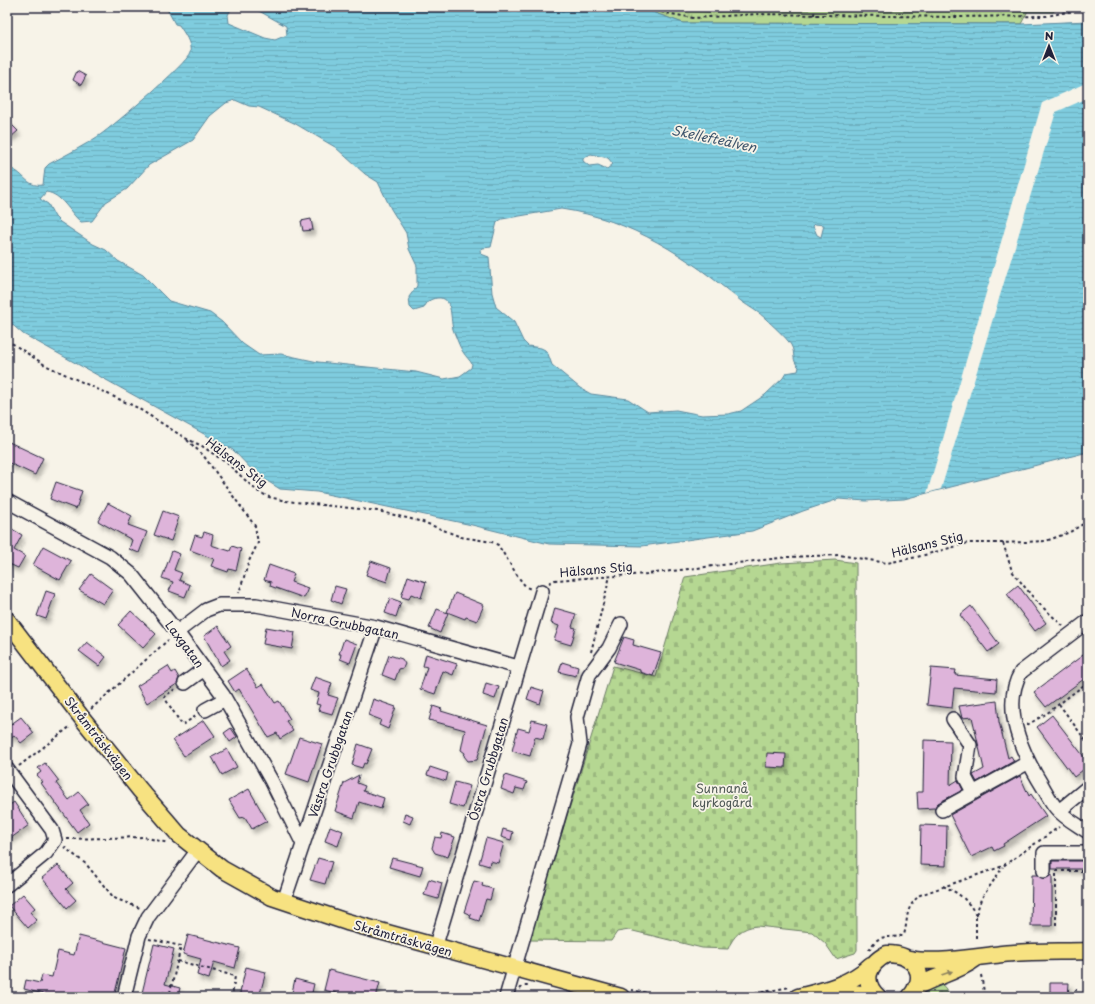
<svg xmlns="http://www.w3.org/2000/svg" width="1095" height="1004" viewBox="0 0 1095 1004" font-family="'Playpen Sans',sans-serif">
	<defs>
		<pattern id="grass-tufts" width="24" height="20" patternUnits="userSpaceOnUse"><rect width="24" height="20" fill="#b5d792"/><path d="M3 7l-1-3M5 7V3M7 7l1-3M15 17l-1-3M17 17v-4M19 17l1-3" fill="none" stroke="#9bb87f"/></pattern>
		<pattern id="forest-firs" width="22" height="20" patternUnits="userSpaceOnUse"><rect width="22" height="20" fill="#b5d792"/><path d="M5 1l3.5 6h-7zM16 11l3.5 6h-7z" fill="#9bb87f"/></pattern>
		<pattern id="cemetery-stones" width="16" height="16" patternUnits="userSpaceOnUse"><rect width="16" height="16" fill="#b5d792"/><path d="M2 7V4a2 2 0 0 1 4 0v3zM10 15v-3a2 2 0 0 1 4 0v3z" fill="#9bb87f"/></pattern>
		<pattern id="water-rules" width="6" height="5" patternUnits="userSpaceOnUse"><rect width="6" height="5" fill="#7fccde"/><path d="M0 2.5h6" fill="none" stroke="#6dafbf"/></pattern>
		<filter id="shadow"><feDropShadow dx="2.5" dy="4.5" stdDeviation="2" flood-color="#0004"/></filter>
	</defs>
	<rect width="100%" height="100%" fill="#f7f3e8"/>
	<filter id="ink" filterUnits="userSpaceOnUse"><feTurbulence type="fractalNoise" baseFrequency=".025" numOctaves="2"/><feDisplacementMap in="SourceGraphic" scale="8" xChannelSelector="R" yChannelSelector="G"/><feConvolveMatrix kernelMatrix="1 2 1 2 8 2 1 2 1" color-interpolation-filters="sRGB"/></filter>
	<g filter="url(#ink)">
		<path fill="url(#grass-tufts)" stroke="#6c7c66" d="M 638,7 L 1030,7 L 1021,24 L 683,23 Z"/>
		<path fill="url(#forest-firs)" stroke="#6c7c66" d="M 674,7 L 809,7 L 809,10 L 708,12 L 682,10 Z
			M 837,7 L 1059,7 L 1053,12 L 836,10 Z
			M 939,981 L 946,989 L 947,997 L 922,997 L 921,988 Z"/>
		<path fill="url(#cemetery-stones)" stroke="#6c7c66" d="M 835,560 L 856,563 L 857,950 L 855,953 L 836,959 L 825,943 L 812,932 L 757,926 C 742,927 733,936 728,949 L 702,948 L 629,930 L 617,932 L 611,941 L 529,940 L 613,666 L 656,677 L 685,577 L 781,563 Z"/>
		<path fill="url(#water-rules)" stroke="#5a889d" fill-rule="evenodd" d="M 166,7 L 232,7 L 228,15 L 229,23 L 265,38 L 275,40 L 287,35 L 286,26 L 259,11 L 247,7 L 638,7 L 683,23 L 1021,24 L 1088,21 L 1088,452 L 904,499 L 866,501 L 839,499 L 803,511 L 752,531 L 642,546 L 549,544 L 472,525 L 317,492 L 280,489 L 256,474 L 233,450 L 23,334 L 7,320 L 7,168 C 24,170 25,188 43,185 L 45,168 L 49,164 C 66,155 84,146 100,135 C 113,126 187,64 190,53 C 192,43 184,33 179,25 L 175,24 ZM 235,100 L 249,106 L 259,107 L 294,123 L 335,147 L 365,174 L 378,182 L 391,209 L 406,233 L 409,249 L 417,266 L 417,286 L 409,297 L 410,307 L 414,311 L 424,308 C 427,302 429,299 437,298 C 455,296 449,321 454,332 C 457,339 459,346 463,352 C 466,357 470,360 472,364 L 471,368 L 460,376 L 444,379 L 416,372 L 318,362 L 281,354 L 259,355 L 243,344 L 222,322 L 210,313 L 169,301 L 143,275 L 118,261 L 106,250 L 93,244 L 60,222 L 55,217 L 48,204 L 40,199 L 46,192 C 62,194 69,212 81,222 L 92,221 L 106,202 L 127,189 L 149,165 L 193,140 L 210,116 L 226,103 ZM 591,154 L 608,158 L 613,164 L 607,169 L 598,165 L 589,166 L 583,161 L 583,158 ZM 561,209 C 631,219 688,257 741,301 C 749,307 759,312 766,319 C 772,325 787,338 791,345 C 796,354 791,360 799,367 L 798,371 L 786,373 L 783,378 L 765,395 L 741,411 L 728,414 L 702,415 L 676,410 L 648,412 L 628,399 L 591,394 L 580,388 L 552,365 L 548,354 L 545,350 L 541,348 L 528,346 L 523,341 L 514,322 L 496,307 L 492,293 L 489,257 L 481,254 L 480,250 L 483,248 L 491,247 L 497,222 L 502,219 ZM 815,224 L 824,225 L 821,237 L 817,235 L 813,226 Z"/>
		<path fill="#f7f3e8" d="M 1088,82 L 1088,98 L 1056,112 L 941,489 L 927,493 L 1042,103 Z"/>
		<path fill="#deb4da" stroke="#22223b" filter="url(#shadow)" d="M 77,71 L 86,76 L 81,85 L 73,80 Z
			M 7,120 L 18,131 L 11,137 L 7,133 Z
			M 311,219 L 313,230 L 303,231 L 301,221 Z
			M 9,442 L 43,458 L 35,475 L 7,462 L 7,446 Z
			M 56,482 L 82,491 L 76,509 L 50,499 Z
			M 108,503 L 132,516 L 128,525 L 147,532 L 139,553 L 129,549 L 132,540 L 98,521 Z
			M 163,511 L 179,517 L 171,541 L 154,535 Z
			M 7,526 L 22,535 L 14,550 L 25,556 L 18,568 L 7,563 Z
			M 204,532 L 213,535 L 211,545 L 230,551 L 232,546 L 241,549 L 236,571 L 229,569 L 228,572 L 211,566 L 214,559 L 190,550 L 195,535 L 202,537 Z
			M 43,546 L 71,561 L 60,580 L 33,565 Z
			M 172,551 L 180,554 L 174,570 L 182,573 L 179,580 L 190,585 L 185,597 L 169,591 L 173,582 L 162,578 Z
			M 371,561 L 391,568 L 387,582 L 366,575 Z
			M 269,565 L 294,574 L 291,582 L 308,588 L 304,598 L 270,586 L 271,582 L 264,580 Z
			M 91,574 L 113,590 L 103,604 L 79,590 Z
			M 408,576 L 426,582 L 421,598 L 411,594 L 409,599 L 401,597 Z
			M 1018,585 L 1046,623 L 1035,631 L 1007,594 Z
			M 335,586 L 346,589 L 341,604 L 331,600 Z
			M 46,591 L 55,594 L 46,619 L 37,616 Z
			M 455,593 L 484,605 L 477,621 L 466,617 L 465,619 L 447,612 Z
			M 390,598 L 401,602 L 396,617 L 385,613 Z
			M 971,606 L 999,644 L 988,652 L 960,615 Z
			M 555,608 L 576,614 L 572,627 L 576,628 L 571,645 L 554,640 L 559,626 L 551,623 Z
			M 437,609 L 448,613 L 440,633 L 429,628 Z
			M 131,611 L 156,634 L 143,648 L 118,625 Z
			M 218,626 L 231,646 L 224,651 L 230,660 L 221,666 L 204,636 Z
			M 266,627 L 295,632 L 292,649 L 263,644 Z
			M 624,637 L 634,640 L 633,645 L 661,653 L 653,676 L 640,672 L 640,670 L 614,662 Z
			M 344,639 L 357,644 L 350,663 L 340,659 L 341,654 L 339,654 Z
			M 87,642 L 106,657 L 99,666 L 79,651 Z
			M 426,654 L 457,664 L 453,675 L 443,671 L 435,694 L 420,689 L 427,667 L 423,666 Z
			M 389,655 L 402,659 L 405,664 L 403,668 L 399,669 L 395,680 L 382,675 Z
			M 1083,655 L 1088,661 L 1088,676 L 1046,707 L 1034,692 Z
			M 562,662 L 578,667 L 576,676 L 559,672 Z
			M 168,666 L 172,673 L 175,671 L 179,678 L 177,684 L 147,703 L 137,686 Z
			M 931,668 L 956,670 L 955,675 L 997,679 L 996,692 L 954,688 L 952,708 L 927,705 Z
			M 246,669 L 258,687 L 263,684 L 275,703 L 279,701 L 290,719 L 286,721 L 293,731 L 280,739 L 277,733 L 268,737 L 239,689 L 235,692 L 228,681 Z
			M 315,677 L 332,683 L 328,695 L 338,698 L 332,714 L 318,710 L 320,705 L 316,704 L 319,693 L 310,690 Z
			M 486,683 L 499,687 L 495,699 L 483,695 Z
			M 531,687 L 544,691 L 540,704 L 527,699 Z
			M 373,699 L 396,707 L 388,729 L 379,725 L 381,720 L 368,715 Z
			M 997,701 L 999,722 L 1008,758 L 1011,756 L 1014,761 L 977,782 L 973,775 L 984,769 L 972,717 L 962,718 L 959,706 Z
			M 433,706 L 442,709 L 441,711 L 487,725 L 477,760 L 468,761 L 464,756 L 465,753 L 461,750 L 465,730 L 429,720 Z
			M 1052,715 L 1088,762 L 1088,766 L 1074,777 L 1037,727 Z
			M 21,717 L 34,733 L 21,743 L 14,735 L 7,740 L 7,727 Z
			M 204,720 L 215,736 L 184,756 L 173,740 Z
			M 532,720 L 547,724 L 543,739 L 535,737 L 530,756 L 512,751 L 518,728 L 529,731 Z
			M 231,728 L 237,737 L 230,742 L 224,733 Z
			M 299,737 L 322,744 L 309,782 L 286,774 Z
			M 924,740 L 951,741 L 950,785 L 958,780 L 963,790 L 938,803 L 934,808 L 918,809 L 917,792 L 923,792 Z
			M 358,744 L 372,749 L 366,764 L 364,763 L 362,768 L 352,765 Z
			M 227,749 L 237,767 L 222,775 L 212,757 Z
			M 767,753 L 786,754 L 785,768 L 766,767 Z
			M 45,763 L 59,781 L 56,783 L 69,800 L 79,792 L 88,804 L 80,810 L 89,823 L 77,832 L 41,783 L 43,782 L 37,775 L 41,772 L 38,768 Z
			M 430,767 L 448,773 L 446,781 L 427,775 Z
			M 359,775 L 357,783 L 365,786 L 363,791 L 384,798 L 381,809 L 359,802 L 354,818 L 335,811 L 344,783 Z
			M 505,775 L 527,782 L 524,790 L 516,788 L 514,794 L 501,789 Z
			M 1020,776 L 1029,796 L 1031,794 L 1046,816 L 1003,844 L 1004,846 L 994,851 L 992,847 L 971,857 L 950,815 Z
			M 455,782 L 470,786 L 463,808 L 449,804 Z
			M 249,789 L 267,821 L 252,829 L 245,817 L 240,818 L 229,800 Z
			M 14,802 L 29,825 L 7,841 L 7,807 Z
			M 405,813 L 413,816 L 410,824 L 403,821 Z
			M 921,825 L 947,826 L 946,866 L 920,865 Z
			M 330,826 L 343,831 L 338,846 L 325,841 Z
			M 503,829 L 513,832 L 511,840 L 501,837 Z
			M 442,833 L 455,837 L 448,857 L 435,853 L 432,848 L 435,837 L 441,838 Z
			M 486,838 L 504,843 L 498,863 L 490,861 L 489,866 L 479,863 Z
			M 318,858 L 332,862 L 325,884 L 310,880 Z
			M 392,858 L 423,866 L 420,876 L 389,867 Z
			M 1052,861 L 1088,861 L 1088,869 L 1052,869 Z
			M 58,865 L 73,883 L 66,889 L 76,900 L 67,908 L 42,878 Z
			M 1032,875 L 1037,875 L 1044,879 L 1052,875 L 1052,926 L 1031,926 Z
			M 429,879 L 442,883 L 438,899 L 424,895 Z
			M 474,881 L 483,883 L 482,886 L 493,889 L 490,900 L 486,899 L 479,921 L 470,918 L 471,915 L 464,912 Z
			M 23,894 L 35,908 L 30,912 L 37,920 L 28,928 L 9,906 Z
			M 188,935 L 240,948 L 235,968 L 214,962 L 209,979 L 197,975 L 201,959 L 183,954 Z
			M 79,936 L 126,948 L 114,997 L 55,997 L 24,989 L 26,980 L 40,983 L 42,975 L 52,977 L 58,951 L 74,955 Z
			M 154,944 L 174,949 L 165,984 L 180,988 L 178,996 L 163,992 L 162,997 L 141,997 Z
			M 246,967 L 266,972 L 259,997 L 239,997 Z
			M 329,970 L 380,983 L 376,997 L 352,997 L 324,990 Z
			M 295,979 L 314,984 L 311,997 L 291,997 Z
			M 1050,983 L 1069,983 L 1068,997 L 1050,997 Z"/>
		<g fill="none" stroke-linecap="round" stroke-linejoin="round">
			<g stroke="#22223b" stroke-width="16">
				<path id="minor" d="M 7,501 L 110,557 L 131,574 L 177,632 L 223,695 L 271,780 L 303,844
					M 1088,621 L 1021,672 C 1000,708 1023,755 1043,787 C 1047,794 1051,802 1056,808 C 1064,818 1078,825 1088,832
					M 177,632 L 206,610 L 219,605 L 256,605 L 376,627 L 518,667
					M 185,683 L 204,669
					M 205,710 L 225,699
					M 953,719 L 970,745 L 965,777 L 973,792
					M 7,769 L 52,830 L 55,840 L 46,853 L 7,885
					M 942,810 L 1029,762
					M 1059,811 L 1088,787
					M 1044,871 L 1044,853 L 1088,853
					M 284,901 L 376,627
					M 435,948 L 542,591
					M 124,997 L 139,936 L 148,917 L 198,850
					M 506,997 L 580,744 L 577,717 L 589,675 L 609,648 L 621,624"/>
			</g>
			<g stroke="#22223b" stroke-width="19">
				<path id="major" d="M 7,620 L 82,718 L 140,790 L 179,835 L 222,869 L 272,897 L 347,922 L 621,997
					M 910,959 C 935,964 977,957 1002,954 C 1030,951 1060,952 1088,951
					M 916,987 C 935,976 958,972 975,959
					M 830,990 L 877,996
					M 798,997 C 823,991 852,984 871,965
					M 878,997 C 861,981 868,964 887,954 C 914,954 930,974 910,997"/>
			</g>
			<path stroke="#22223b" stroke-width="2" stroke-dasharray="3 3" stroke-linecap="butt" d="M 650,7 L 665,13 L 694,18 L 757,14 L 953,17 L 1047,16 L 1072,11 L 1078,7
				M 814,15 L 815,7
				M 7,340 L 45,365 L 136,407 L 185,438 L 202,446 L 228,464 L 257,491 L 269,497 L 286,501 L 378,511 L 423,522 L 461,537 L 492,542 L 498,545 L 519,578 L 526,587 L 531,589
				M 187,440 L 203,455 L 255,526 L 258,543 L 249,561 L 239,593
				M 1003,543 L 1012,571 L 1036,601 L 1063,626
				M 549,583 L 555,580 L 647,574 L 788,557 L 839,555 L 887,563 L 917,557 L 968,543 L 1003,543 L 1046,541 L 1070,532 L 1088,521
				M 591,652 L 610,576
				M 175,689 L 164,697 L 182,725 L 196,716
				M 1059,704 L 1086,741 L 1088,739
				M 91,709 L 168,640
				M 1027,725 L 1046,714 L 1088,682
				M 19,766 L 71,726
				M 67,839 L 144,837 L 168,843
				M 64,847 L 86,864 L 114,898 L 140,908
				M 1056,871 L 1088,871
				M 1056,874 L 1056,926
				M 943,886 C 959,893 968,900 976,915
				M 976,938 L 976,915 L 981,899 L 1003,867
				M 149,939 L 181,946 L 169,997
				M 869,950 C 880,931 887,940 904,935 C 909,916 904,909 920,895 L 1003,866 L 1059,827
				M 178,961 L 235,976 L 232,997
				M 981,975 L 985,997
				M 520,989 L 523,986 L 529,986
				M 631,990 L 668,997
				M 382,997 L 387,997
				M 738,997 L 790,987
				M 1076,997 L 1076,989"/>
			<use href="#minor" stroke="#f7f3e8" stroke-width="13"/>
			<use href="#major" stroke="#f7e281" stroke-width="16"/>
		</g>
		<defs><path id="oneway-solid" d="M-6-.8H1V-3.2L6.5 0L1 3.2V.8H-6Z"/></defs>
		<use fill="#8c825e" href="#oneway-solid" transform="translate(947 973) rotate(-19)"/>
	</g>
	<g text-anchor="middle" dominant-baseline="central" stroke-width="3.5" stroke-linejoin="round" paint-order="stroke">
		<g font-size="12" fill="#22223b" stroke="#f7f3e8">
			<text transform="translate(237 462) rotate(37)">Hälsans Stig</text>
			<text transform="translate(927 544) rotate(-14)">Hälsans Stig</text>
			<text transform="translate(596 569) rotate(-5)">Hälsans Stig</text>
			<text transform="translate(345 623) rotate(12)">Norra Grubbgatan</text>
			<text transform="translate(185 644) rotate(53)">Laxgatan</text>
			<text transform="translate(99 738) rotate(52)">Skråmträskvägen</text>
			<text transform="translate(330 764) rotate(-71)">Västra Grubbgatan</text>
			<text transform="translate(488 769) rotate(-73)">Östra Grubbgatan</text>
			<text transform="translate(403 938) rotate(16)">Skråmträskvägen</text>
		</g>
		<g font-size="12" fill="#4e5855" stroke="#f7f3e8">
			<text x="722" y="788">Sunnanå<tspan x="722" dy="14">kyrkogård</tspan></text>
		</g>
		<g font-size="13" font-style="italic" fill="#3e556c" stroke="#f7f3e8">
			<text transform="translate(714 138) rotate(12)">Skellefteälven</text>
		</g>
	</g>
	<rect width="1095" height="1004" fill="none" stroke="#f7f3e8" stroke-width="24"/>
	<rect x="12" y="12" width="1071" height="980" fill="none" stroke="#22223b" stroke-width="1.5" filter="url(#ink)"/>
	<g transform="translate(1049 46)" stroke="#f7f3e8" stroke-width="3" paint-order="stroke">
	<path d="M0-3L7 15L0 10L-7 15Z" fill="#22223b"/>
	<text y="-6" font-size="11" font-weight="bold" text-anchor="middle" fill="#22223b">N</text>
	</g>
</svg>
